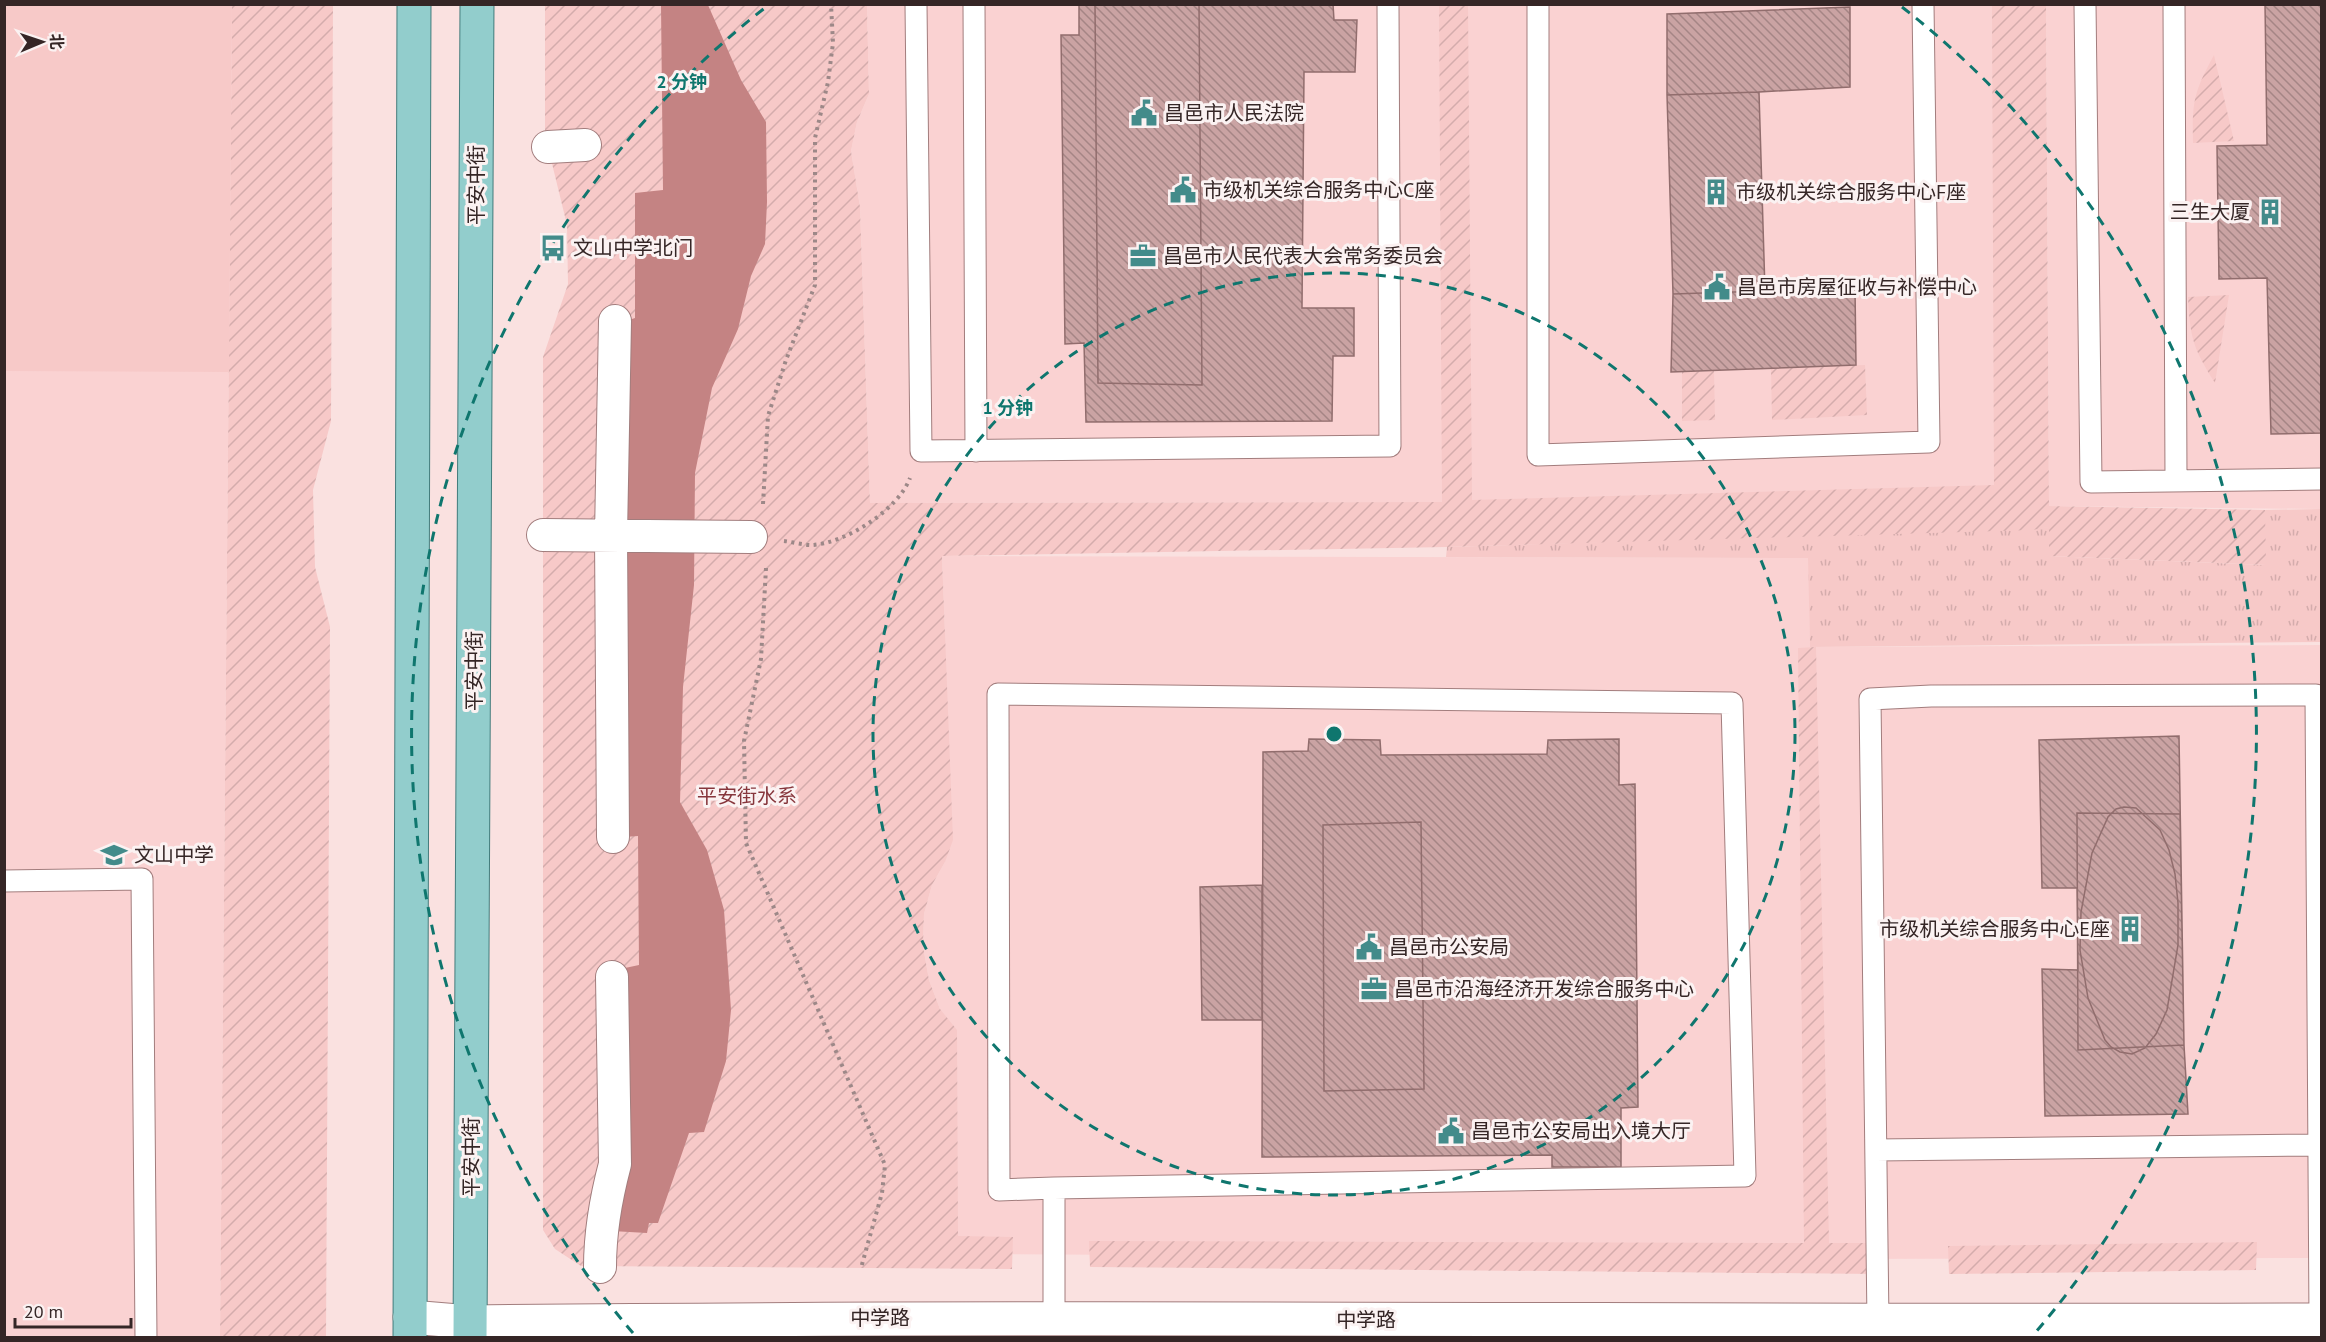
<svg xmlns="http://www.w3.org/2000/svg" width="2326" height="1342" viewBox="0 0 2326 1342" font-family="'PT Sans','Noto Sans SC',sans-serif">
	<defs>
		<pattern id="grass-tufts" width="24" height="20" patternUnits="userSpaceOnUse" patternTransform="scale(1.5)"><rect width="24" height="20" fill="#f7c9c8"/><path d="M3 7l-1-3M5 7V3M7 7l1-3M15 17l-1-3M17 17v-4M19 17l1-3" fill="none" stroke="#d4acac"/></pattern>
		<pattern id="garden-furrows" width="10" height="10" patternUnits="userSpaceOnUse" patternTransform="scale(1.5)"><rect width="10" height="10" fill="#f7c9c8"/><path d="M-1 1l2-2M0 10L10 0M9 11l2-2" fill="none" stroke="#d4acac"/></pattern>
		<pattern id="building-back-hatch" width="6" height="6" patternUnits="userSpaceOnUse" patternTransform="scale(1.5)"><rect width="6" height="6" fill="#caa3a3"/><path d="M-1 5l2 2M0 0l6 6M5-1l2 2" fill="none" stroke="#a58585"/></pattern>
	</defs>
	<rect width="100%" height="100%" fill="#fae1e0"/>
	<path fill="#fad2d2" d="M 5,5 L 232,5 L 220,1337 L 5,1338 Z
		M 867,5 L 2025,5 L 2032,530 L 1458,502 L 870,503 L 860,207 L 851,151 L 857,122 L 869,94 Z
		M 2046,5 L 2321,5 L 2321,509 L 2049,506 Z
		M 942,556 L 1809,558 L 1810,647 L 2321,645 L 2321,1258 L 1820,1259 L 958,1254 L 940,1009 L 929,980 L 923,946 L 924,914 L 932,885 L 945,862 L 945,635 Z"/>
	<path fill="url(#grass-tufts)" d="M 2321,509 L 2321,642 L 1810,647 L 1808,558 L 1446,557 L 1447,547 L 2049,527 L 2049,556 L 2265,565 L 2265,510 Z"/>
	<path fill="url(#garden-furrows)" d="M 1439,4 L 1468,5 L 1472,500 L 1994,485 L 1992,5 L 2046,5 L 2049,506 L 2265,510 L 2266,565 L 2049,556 L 2049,527 L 2032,530 L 1447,547 L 942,556 L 953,840 L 945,862 L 932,885 L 924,914 L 923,946 L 929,980 L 940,1009 L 957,1030 L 958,1236 L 1013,1237 L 1012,1269 L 581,1266 L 555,1249 L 543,1230 L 543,357 L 568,284 L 567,225 L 545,135 L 545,5 L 867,5 L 869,94 L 857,122 L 851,151 L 860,207 L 870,503 L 1442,502 Z
		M 232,5 L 333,5 L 331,421 L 313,490 L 315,567 L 330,627 L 326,1337 L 220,1337 Z
		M 2214,55 L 2234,141 L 2193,143 C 2192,101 2194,92 2214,55 Z
		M 2229,295 L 2215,383 C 2193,348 2190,338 2188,297 Z
		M 1865,365 L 1867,415 L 1772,420 L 1771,368 Z
		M 1714,370 L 1715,420 L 1682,421 L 1682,372 Z
		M 1816,647 L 1829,1243 L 1876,1243 L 1877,1274 L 1090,1267 L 1089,1241 L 1804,1243 L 1798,648 Z
		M 2257,1242 L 2256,1270 L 1949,1274 L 1948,1246 Z"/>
	<path fill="#f7c9c8" d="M 5,4 L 232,5 L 229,372 L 5,371 Z"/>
	<path fill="#c48383" d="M 661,5 L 708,5 L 741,80 L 766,122 L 767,202 L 765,244 L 751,276 L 738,329 L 712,388 L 695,473 L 694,585 L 683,687 L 680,802 L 707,850 L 724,910 L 731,1010 L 726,1061 L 704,1132 L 689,1133 L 658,1223 L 649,1223 L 647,1233 L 612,1231 L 627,1167 L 625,968 L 639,965 L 638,836 L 624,837 L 623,322 L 635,318 L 635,193 L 663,190 Z"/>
	<path fill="url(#building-back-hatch)" stroke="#916d6d" stroke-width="1.5" d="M 1079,4 L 1333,4 L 1334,20 L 1357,20 L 1355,72 L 1304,72 L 1302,308 L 1354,308 L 1354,356 L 1333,356 L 1332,421 L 1086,422 L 1084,343 L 1065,344 L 1061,35 L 1079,35 Z
		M 1095,4 L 1199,4 L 1202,385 L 1098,383 Z
		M 2265,4 L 2322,4 L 2322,433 L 2271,434 L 2267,278 L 2219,279 L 2217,146 L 2267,145 Z
		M 1850,7 L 1850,87 L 1759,92 L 1765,291 L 1855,288 L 1856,365 L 1671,372 L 1673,294 L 1667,95 L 1667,14 Z
		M 1759,92 L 1765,291 L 1673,294 L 1667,95 Z
		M 2179,736 L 2184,1045 L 2188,1114 L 2045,1116 L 2042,969 L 2078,970 L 2077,888 L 2042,888 L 2039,740 Z
		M 1309,739 L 1380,740 L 1381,755 L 1547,754 L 1548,740 L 1619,739 L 1619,785 L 1635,784 L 1638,1107 L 1621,1108 L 1621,1167 L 1552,1167 L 1552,1155 L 1262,1157 L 1263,752 L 1308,751 Z
		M 2124,807 L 2136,808 L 2160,830 L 2169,850 L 2175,874 L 2178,903 L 2178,945 L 2167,1010 L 2156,1034 L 2145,1048 L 2132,1054 L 2120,1052 L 2111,1047 L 2105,1040 L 2088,998 L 2080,950 L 2081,912 L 2092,853 L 2108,817 L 2116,809 Z
		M 2077,813 L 2180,814 L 2184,1045 L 2078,1050 Z
		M 1421,822 L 1424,1089 L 1324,1091 L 1323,825 Z
		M 1262,885 L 1262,1020 L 1202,1020 L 1200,887 Z"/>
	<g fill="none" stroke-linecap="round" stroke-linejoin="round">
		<g stroke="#a27d7d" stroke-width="23">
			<path id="service" d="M 916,4 L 921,451 L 1390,446 L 1388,4
				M 974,4 L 976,451
				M 1538,4 L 1538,455 L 1929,442 L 1923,4
				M 2085,4 L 2091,482 L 2322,479
				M 2174,4 L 2176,480
				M 4,881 L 142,879 L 146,1338
				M 1876,1150 L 2319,1145
				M 1054,1188 L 999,1190 L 998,694 L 1732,703 L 1745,1176 L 1054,1188 L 1054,1319
				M 1878,1322 L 1870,699 L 1931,696 L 2316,695 L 2320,1320"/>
		</g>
		<g stroke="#a27d7d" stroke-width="34">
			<path id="pedestrian" d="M 548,147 L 585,145
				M 543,535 L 751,537
				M 613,837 L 611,535 L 615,321
				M 600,1267 C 600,1232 606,1198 615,1164 L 612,977"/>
		</g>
		<g stroke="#a27d7d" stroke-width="35">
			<path id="tertiary" d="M 410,1317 L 470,1322 C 1087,1315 1704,1322 2322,1320"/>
		</g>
		<g stroke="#437c7c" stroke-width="35">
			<path id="primary" d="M 410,1338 L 414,4
				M 470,1338 L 477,4"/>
		</g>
		<path stroke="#9d8888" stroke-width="4" stroke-dasharray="3 4.5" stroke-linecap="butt" d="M 763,504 L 768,416 L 786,360 L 815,285 L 815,138 L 828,82 L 833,43 L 831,4
			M 784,541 C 793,542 803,545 812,545 C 846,543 898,510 910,478
			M 766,568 L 761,659 L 744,741 L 746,843 L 885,1165 L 882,1193 L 861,1268"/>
		<use href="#service" stroke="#fff" stroke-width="21"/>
		<use href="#pedestrian" stroke="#fff" stroke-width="32"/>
		<use href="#tertiary" stroke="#fff" stroke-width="33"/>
		<use href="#primary" stroke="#92cdcc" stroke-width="33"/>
	</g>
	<g fill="none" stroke="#0f766e" stroke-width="3" stroke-dasharray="10 8">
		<circle cx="1334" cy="734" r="461"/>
		<path d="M633 1333A922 922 0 0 1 766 7M1902 7A922 922 0 0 1 2035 1333"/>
	</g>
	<defs>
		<g id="civic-bare" transform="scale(2.07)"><path d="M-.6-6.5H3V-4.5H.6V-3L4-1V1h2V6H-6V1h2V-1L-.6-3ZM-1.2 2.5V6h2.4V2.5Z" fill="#438b8a" stroke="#fbf2f2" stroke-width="2.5" paint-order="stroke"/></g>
		<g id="building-bare" transform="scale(2.07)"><path d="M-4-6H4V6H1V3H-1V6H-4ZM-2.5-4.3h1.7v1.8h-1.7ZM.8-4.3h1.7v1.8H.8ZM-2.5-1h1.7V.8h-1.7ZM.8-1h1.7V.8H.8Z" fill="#438b8a" stroke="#fbf2f2" stroke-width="2.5" paint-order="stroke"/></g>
		<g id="bus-bare" transform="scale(2.07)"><path d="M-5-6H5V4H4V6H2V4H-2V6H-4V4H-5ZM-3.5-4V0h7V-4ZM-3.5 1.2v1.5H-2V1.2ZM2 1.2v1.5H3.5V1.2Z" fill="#438b8a" stroke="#fbf2f2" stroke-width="2.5" paint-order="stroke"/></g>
		<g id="office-bare" transform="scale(2.07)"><path d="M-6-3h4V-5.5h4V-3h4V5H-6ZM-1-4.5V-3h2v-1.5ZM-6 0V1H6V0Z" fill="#438b8a" stroke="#fbf2f2" stroke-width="2.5" paint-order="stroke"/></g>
		<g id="school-bare" transform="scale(2.07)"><path d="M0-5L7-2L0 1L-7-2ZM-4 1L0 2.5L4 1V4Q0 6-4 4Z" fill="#438b8a" stroke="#fbf2f2" stroke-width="2.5" paint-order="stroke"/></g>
	</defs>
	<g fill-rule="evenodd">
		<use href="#civic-bare" x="1144" y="113"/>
		<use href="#civic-bare" x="1183" y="190"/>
		<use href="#building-bare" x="1716" y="192"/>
		<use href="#building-bare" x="2270" y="212"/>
		<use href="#bus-bare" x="553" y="248"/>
		<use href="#office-bare" x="1143" y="256"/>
		<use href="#civic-bare" x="1717" y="287"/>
		<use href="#school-bare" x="114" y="855"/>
		<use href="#building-bare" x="2130" y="929"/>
		<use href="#civic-bare" x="1369" y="947"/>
		<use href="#office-bare" x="1374" y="989"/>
		<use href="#civic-bare" x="1451" y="1131"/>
	</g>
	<g text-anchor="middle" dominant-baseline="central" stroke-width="6" stroke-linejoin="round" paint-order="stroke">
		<g font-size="20" fill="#352626" stroke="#fbf2f2" text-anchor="start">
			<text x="1164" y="113">昌邑市人民法院</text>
			<text x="1203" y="190">市级机关综合服务中心C座</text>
			<text x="1736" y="192">市级机关综合服务中心F座</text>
			<text x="2250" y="212" text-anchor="end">三生大厦</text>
			<text x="573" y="248">文山中学北门</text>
			<text x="1163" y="256">昌邑市人民代表大会常务委员会</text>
			<text x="1737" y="287">昌邑市房屋征收与补偿中心</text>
			<text x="134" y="855">文山中学</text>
			<text x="2110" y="929" text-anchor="end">市级机关综合服务中心E座</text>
			<text x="1389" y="947">昌邑市公安局</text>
			<text x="1394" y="989">昌邑市沿海经济开发综合服务中心</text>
			<text x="1471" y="1131">昌邑市公安局出入境大厅</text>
		</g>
		<g font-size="20" fill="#352626" stroke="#fbf2f2">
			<text transform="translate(476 185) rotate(-90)">平安中街</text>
			<text transform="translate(474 671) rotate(-90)">平安中街</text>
			<text transform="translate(471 1157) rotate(-90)">平安中街</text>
			<text x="880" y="1318">中学路</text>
			<text x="1366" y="1320">中学路</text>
		</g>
		<g font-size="20" fill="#87363c" stroke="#fbf2f2">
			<text x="747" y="796">平安街水系</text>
		</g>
	</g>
	<circle cx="1334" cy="734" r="9" fill="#0f766e" stroke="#fbf2f2" stroke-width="3"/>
	<g font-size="18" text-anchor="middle" font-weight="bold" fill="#0f766e" stroke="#fbf2f2" stroke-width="6" stroke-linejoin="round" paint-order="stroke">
		<text x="682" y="88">2 分钟</text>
		<text x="1008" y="414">1 分钟</text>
	</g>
	<rect width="2326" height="1342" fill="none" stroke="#352626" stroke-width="12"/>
	<g transform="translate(42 42) rotate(88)" stroke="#fbf2f2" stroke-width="4.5" paint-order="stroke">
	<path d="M0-4.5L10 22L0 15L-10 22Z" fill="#352626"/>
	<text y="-9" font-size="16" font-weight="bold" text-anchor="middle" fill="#352626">北</text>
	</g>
	<path d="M15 1318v9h116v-9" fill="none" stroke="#352626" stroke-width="3"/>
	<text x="24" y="1318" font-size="18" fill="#352626" stroke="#fbf2f2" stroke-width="4.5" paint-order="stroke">20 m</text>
</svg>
